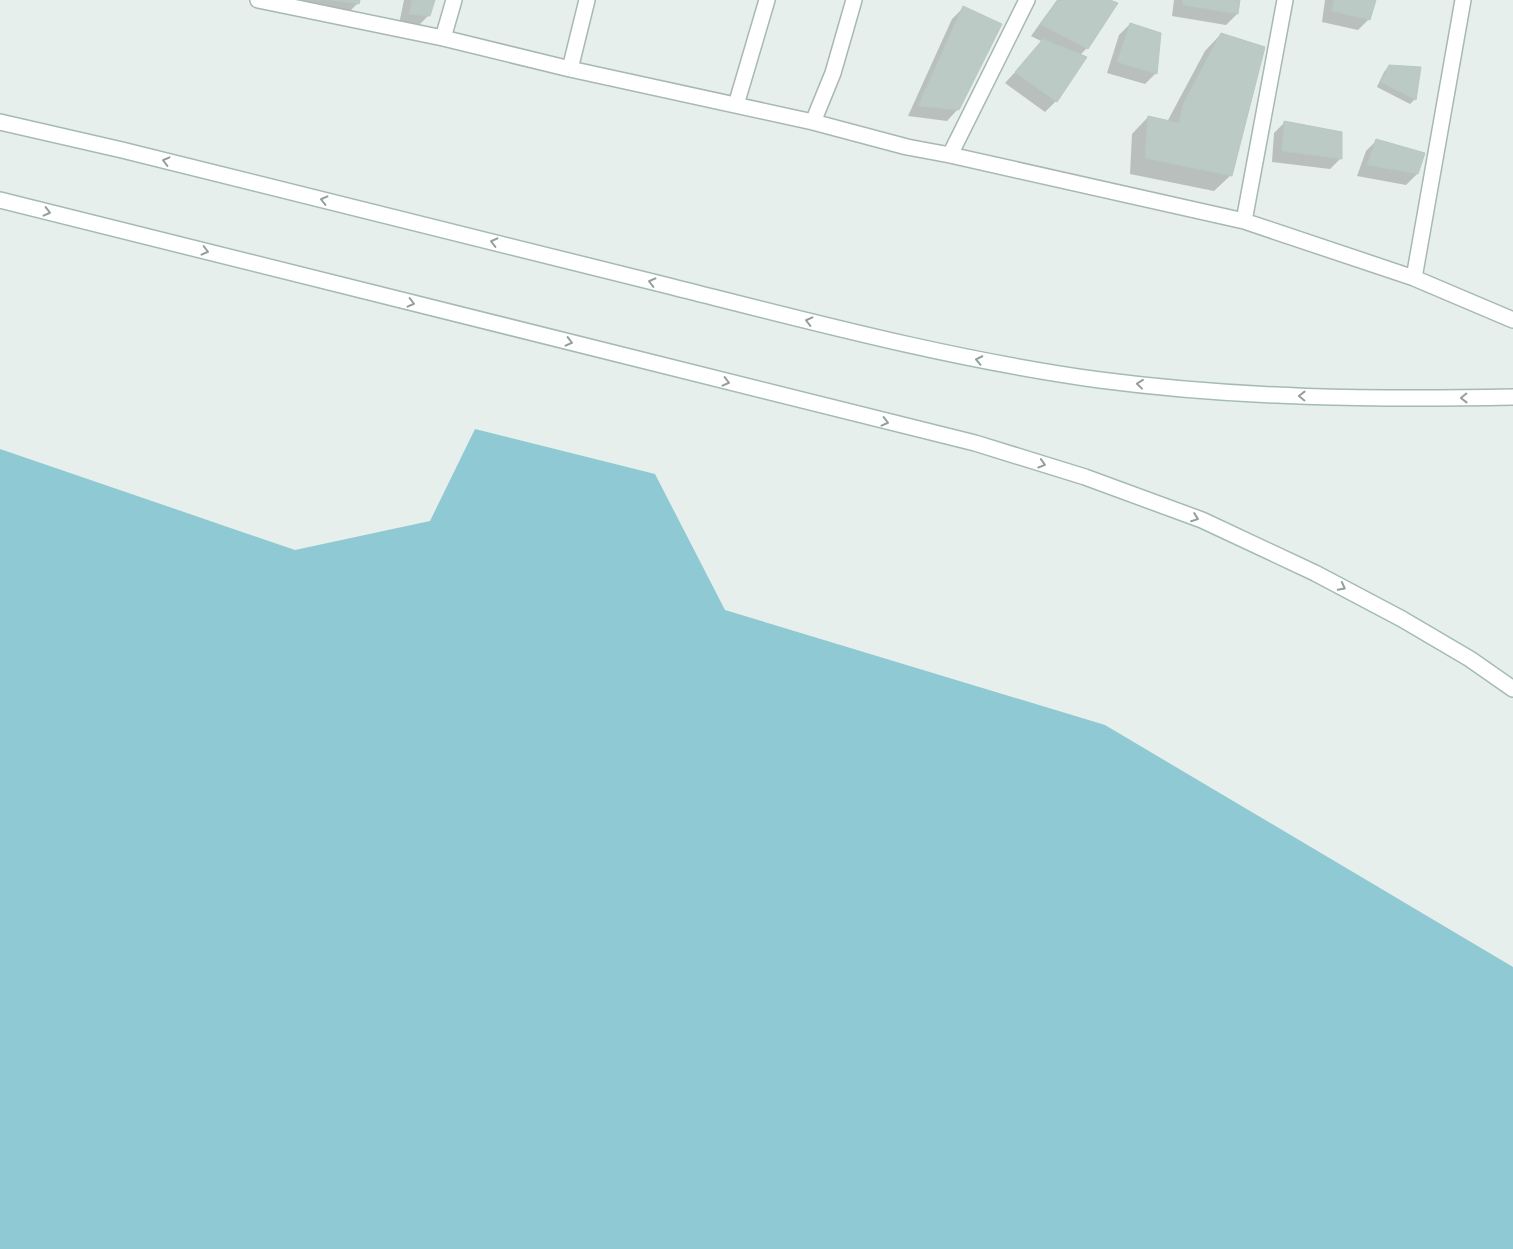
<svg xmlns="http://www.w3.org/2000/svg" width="1513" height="1249" viewBox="0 0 1513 1249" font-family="Cabin,sans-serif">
	<rect width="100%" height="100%" fill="#e6efeb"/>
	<path fill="#8ec9d4" d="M 475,429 L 655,474 L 725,610 L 1105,725 L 1513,967 L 1513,1249 L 0,1249 L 0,449 L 295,550 L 430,521 Z"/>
	<path fill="#0003" d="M 291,0 L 300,0 L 302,2 L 303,0 L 358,0 L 358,3 L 341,20 Z
		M 404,0 L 434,0 L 429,15 L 418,26 L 399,24 Z
		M 1057,0 L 1107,0 L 1087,48 L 1080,55 L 1085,57 L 1056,101 L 1045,112 L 1005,83 L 1043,42 L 1031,36 Z
		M 1174,0 L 1239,0 L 1237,14 L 1226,25 L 1172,16 Z
		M 1325,0 L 1374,0 L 1369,19 L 1358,30 L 1322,22 Z
		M 963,8 L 958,109 L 947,121 L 908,116 L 952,19 Z
		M 1130,24 L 1156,73 L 1145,84 L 1107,73 L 1119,35 Z
		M 1221,34 L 1231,175 L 1214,191 L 1130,174 L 1132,134 L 1148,117 L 1167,122 L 1205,51 Z
		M 1389,66 L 1415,99 L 1410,104 L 1377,87 L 1384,72 Z
		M 1285,122 L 1341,158 L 1330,169 L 1272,162 L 1274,133 Z
		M 1377,140 L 1417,174 L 1406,185 L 1357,176 L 1366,151 Z"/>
	<path fill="#bbcac4" stroke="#b8c9c2" d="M 332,0 L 360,0 L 359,4 Z
		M 412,0 L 435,0 L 430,16 L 409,14 Z
		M 1058,0 L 1110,0 L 1118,3 L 1088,49 L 1040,24 Z
		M 1183,0 L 1240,0 L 1238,14 L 1183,5 Z
		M 1334,0 L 1376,0 L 1370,20 L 1332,11 Z
		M 963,6 L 1002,24 L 959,110 L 918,106 Z
		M 1130,23 L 1161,33 L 1157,74 L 1117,62 Z
		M 1221,33 L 1265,47 L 1232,176 L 1145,158 L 1148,116 L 1179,123 L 1183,104 Z
		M 1043,39 L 1087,57 L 1057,102 L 1015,72 Z
		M 1389,65 L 1421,67 L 1416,100 L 1381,82 Z
		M 1284,121 L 1342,132 L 1342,159 L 1282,151 Z
		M 1376,139 L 1425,153 L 1418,174 L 1367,165 Z"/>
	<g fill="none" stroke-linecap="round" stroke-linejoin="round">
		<g stroke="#a8b8b2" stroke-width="18">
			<path id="minor" d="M 258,0 L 443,38 L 570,69 L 813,122 L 907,147 L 950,155 L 1244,221 L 1414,278 L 1513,320
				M 443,38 L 454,0
				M 570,69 L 587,0
				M 736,105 L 767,0
				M 813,122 L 833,73 L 854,0
				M 950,155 L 1027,0
				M 1244,221 L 1285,0
				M 1414,278 L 1463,0"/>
		</g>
		<g stroke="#a4bbb3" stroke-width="18">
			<path id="secondary" d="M 0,122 L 122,150 C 305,195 487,241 669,286 C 812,322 954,360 1100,380 C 1237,398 1376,400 1513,397
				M 0,200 L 975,443 L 1085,477 L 1202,520 L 1315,573 L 1402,619 L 1470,659 L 1513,689"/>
		</g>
		<use href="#minor" stroke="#fff" stroke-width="15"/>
		<use href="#secondary" stroke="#fff" stroke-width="15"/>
	</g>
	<defs><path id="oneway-chevron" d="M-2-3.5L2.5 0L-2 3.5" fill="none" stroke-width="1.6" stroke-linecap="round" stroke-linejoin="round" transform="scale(1.25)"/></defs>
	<g stroke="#92a09c">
		<use href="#oneway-chevron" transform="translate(166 161) rotate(-166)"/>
		<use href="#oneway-chevron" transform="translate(324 200) rotate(-166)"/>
		<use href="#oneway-chevron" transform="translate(47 212) rotate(14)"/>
		<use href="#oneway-chevron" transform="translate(494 242) rotate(-166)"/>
		<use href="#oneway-chevron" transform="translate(205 251) rotate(14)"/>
		<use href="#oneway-chevron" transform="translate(652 282) rotate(-166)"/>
		<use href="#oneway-chevron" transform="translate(411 303) rotate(14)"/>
		<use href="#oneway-chevron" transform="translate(809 321) rotate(-166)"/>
		<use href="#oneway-chevron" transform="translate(569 342) rotate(14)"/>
		<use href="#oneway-chevron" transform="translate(979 360) rotate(-168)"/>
		<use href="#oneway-chevron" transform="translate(726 382) rotate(14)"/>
		<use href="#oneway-chevron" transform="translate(1140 384) rotate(-174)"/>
		<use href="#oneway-chevron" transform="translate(1302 396) rotate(-179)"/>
		<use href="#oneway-chevron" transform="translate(1464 398) rotate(179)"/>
		<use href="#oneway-chevron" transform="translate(885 422) rotate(14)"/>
		<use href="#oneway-chevron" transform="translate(1042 464) rotate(17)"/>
		<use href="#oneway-chevron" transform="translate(1195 518) rotate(21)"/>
		<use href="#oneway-chevron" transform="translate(1342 587) rotate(28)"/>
	</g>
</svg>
